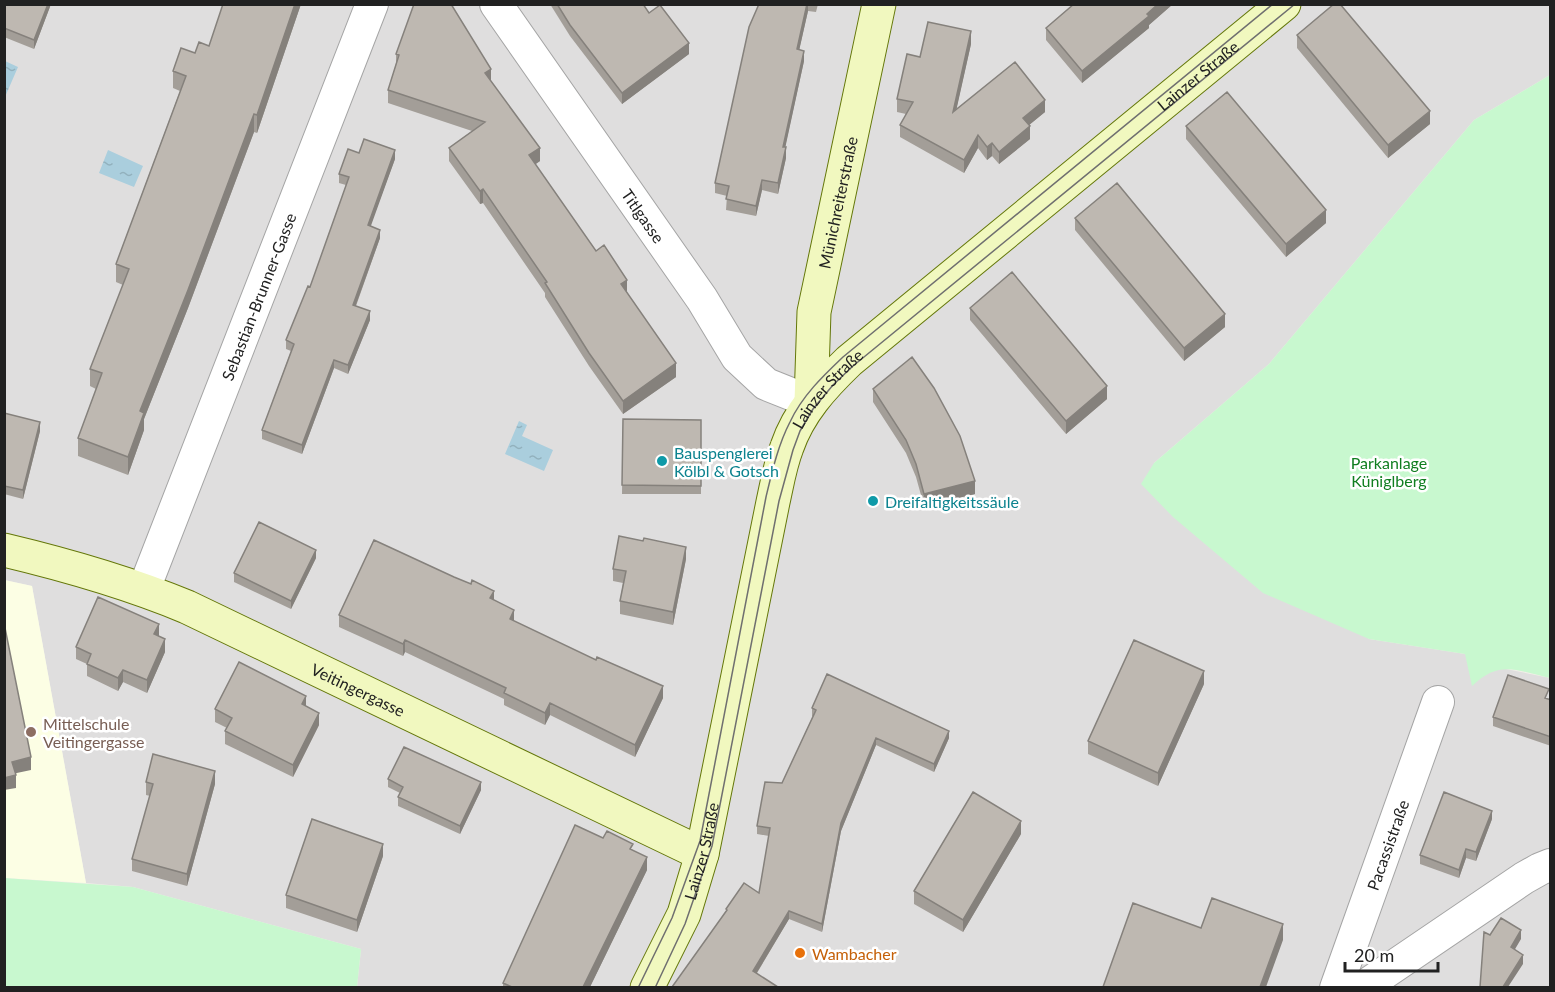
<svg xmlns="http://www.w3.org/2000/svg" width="1555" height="992" viewBox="0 0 1555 992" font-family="Lato,sans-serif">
	<defs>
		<pattern id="water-ripples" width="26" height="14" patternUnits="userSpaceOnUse" patternTransform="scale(1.5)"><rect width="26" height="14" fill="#aacedd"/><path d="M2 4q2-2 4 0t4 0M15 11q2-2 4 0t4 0" fill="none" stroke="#92b1bd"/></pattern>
	</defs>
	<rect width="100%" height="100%" fill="#f1efe8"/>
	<path fill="#dfdede" d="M 5,5 L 1550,5 L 1550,75 L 1474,120 L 1269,364 L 1154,463 L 1369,639 L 1465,654 L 1484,674 L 1501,668 L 1550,678 L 1550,987 L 357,987 L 361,949 L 133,887 L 86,883 L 32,586 L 5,580 Z"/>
	<path fill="#fcfee4" d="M 4,580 L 32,586 L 86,883 L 5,878 Z"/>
	<path fill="#c8f8cf" d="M 1550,75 L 1550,678 C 1517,671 1500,659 1472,686 L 1465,654 L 1369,639 L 1263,593 L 1173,517 L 1141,484 L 1154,463 L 1269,364 L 1474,120 Z
		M 4,878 L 133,887 L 361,949 L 357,987 L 5,987 Z"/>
	<path fill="url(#water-ripples)" d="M 5,61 L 18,67 L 5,97 Z
		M 108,150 L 143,166 L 134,187 L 99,173 Z
		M 519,421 L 527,425 L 522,436 L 553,450 L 544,471 L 505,454 Z"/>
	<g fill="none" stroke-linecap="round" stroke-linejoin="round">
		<g stroke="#a5a5a5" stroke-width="34">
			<g id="street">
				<path id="s1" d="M 496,4 L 702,299 L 737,357 L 766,384 L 811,402"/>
				<path id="s2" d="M 144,589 L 372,4"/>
				<path id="s3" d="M 1336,988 L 1438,702"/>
				<path d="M 1362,988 L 1524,878 L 1540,869 L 1550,865"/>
			</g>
		</g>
		<g stroke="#647709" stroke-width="35">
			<g id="secondary">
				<path id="s4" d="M 811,402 L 814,312 L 879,4"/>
				<path id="s5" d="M 4,550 C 67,565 127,582 187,607 L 702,854"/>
				<path id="s6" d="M 647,988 L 684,914 L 702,854 L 773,502 C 777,484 780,465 787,447 C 799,412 823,386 849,361 L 1284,4"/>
			</g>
		</g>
		<use href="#street" stroke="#fff" stroke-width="32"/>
		<use href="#secondary" stroke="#f1f8bf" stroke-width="33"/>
		<path stroke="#6f6f6f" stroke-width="1.5" d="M 638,988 L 672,918 L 700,841 L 766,497 C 772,472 778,445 790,422 C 802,396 823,376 843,357 L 1273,4
			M 655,988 L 685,924 L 712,846 L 779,501 L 793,450 L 800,431 L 813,409 L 833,385 L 853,366 L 1295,4"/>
	</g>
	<path fill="#a39e98" d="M 4,4 L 51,4 L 34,49 L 4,37 Z
		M 301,4 L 257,133 L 254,132 L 188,308 L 144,419 L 144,430 L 128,475 L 78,456 L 78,438 L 96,389 L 90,386 L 90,369 L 123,285 L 116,282 L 116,264 L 180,91 L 173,88 L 173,71 L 195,53 L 209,46 Z
		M 550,4 L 643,4 L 649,13 L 689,54 L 622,104 L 570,36 Z
		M 759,4 L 818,4 L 816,12 L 808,11 L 799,50 L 804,61 L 785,147 L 786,158 L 778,194 L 762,190 L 756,216 L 726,210 L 727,196 L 715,193 L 715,183 Z
		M 1074,4 L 1173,4 L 1149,25 L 1149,28 L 1082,83 L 1046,40 L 1046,28 Z
		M 1297,35 L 1430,124 L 1388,158 L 1297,48 Z
		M 971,44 L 956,110 L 1045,112 L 1029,125 L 1030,139 L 999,164 L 992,156 L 987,160 L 978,148 L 964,173 L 900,137 L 900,125 L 906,114 L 897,112 L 897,99 L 920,57 Z
		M 396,54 L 491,81 L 540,161 L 535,164 L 596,251 L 627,292 L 676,377 L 623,414 L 589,366 L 545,297 L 545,293 L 483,203 L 480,204 L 449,161 L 449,148 L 472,131 L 388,103 L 388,90 L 396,64 Z
		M 1186,126 L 1326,223 L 1286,257 L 1186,139 Z
		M 359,153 L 395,159 L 370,226 L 380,238 L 356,306 L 370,320 L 348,374 L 334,368 L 302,454 L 262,439 L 262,430 L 291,351 L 286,349 L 286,340 L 310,287 L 346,185 L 339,183 L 339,174 Z
		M 1075,218 L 1225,327 L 1184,361 L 1075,230 Z
		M 970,308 L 1107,399 L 1066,434 L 970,320 Z
		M 873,389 L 975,494 L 924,506 L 916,477 L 906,453 L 873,402 Z
		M 4,413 L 40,431 L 23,499 L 4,494 Z
		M 623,419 L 701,420 L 701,494 L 622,494 Z
		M 316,558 L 291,609 L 234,582 L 234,573 Z
		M 686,559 L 673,625 L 620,614 L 620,601 L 623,583 L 613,581 L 613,569 Z
		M 454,577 L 494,600 L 514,621 L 663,698 L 635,757 L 550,715 L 545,725 L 504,705 L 504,699 L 405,652 L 403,656 L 339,627 L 339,615 Z
		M 159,636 L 165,652 L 147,693 L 123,682 L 118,691 L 87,676 L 87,664 L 76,659 L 76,647 Z
		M 1204,684 L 1158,786 L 1088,754 L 1088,741 Z
		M 1549,698 L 1548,699 L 1551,700 L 1551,746 L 1493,726 L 1493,717 Z
		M 306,707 L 319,725 L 293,777 L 225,744 L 225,731 L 227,728 L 215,722 L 215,709 Z
		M 812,708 L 949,738 L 934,772 L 876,745 L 841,831 L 822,932 L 789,919 L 757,973 L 672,987 L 726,912 L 726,909 L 759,893 L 769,836 L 757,834 L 757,826 L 782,783 L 813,716 L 812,716 Z
		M 388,779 L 481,790 L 460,834 L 398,806 L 398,797 L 400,793 L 388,787 Z
		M 146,782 L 215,784 L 187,886 L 132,871 L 132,859 L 150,796 L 146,795 Z
		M 1492,819 L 1476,861 L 1466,858 L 1459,878 L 1420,864 L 1420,855 Z
		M 1021,834 L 963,932 L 914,904 L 914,891 Z
		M 603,838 L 633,850 L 647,870 L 590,987 L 503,987 L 503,983 Z
		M 383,856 L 357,932 L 286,908 L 286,895 Z"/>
	<path fill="#85817c" d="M 48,4 L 51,4 L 34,49 L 34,40 Z
		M 295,4 L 301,4 L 257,133 L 257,115 Z
		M 807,4 L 808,4 L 808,11 L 797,60 L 797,49 Z
		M 1158,4 L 1173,4 L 1149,25 L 1149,28 L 1082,83 L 1082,71 Z
		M 971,31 L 971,44 L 953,125 L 953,112 Z
		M 689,43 L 689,54 L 622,104 L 622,93 Z
		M 804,51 L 804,61 L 783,158 L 783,147 Z
		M 491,69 L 491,83 L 485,73 Z
		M 1045,100 L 1045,112 L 1023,130 L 1023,118 Z
		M 1430,111 L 1430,124 L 1388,158 L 1388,145 Z
		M 254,114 L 254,132 L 188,308 L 144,419 L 144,430 L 128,475 L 128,457 L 140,411 Z
		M 1030,126 L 1030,139 L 999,164 L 999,152 Z
		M 978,135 L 978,148 L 964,173 L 964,160 Z
		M 992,143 L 992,156 L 987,160 L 987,147 Z
		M 786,147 L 786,158 L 778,194 L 778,183 Z
		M 540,148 L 540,161 L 529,169 L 529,155 Z
		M 395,150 L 395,159 L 368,234 L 368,225 Z
		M 762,180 L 762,190 L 756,216 L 756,206 Z
		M 483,189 L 483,203 L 480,204 L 480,191 Z
		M 1326,210 L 1326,223 L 1286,257 L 1286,244 Z
		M 380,230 L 380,238 L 353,313 L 353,305 Z
		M 627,280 L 627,293 L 621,284 Z
		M 370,311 L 370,320 L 348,374 L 348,365 Z
		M 1225,314 L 1225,327 L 1184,361 L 1184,348 Z
		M 334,360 L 334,368 L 302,454 L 302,445 Z
		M 676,363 L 676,377 L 623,414 L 623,401 Z
		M 1107,386 L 1107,399 L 1066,434 L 1066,421 Z
		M 40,422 L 40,431 L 23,499 L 23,490 Z
		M 975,481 L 975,494 L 924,506 L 924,494 Z
		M 686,547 L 686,559 L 673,625 L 673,612 Z
		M 316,550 L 316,558 L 291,609 L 291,601 Z
		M 494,591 L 494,603 L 490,598 Z
		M 514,610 L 514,622 L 510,619 Z
		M 159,624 L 159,637 L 154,634 Z
		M 165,639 L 165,652 L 147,693 L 147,680 Z
		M 405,640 L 405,652 L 403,656 L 403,644 Z
		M 123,670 L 123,682 L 118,691 L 118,678 Z
		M 1204,671 L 1204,684 L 1158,786 L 1158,773 Z
		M 663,686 L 663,698 L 635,757 L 635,745 Z
		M 306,696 L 306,709 L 302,704 Z
		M 550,703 L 550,715 L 545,725 L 545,713 Z
		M 319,713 L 319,725 L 293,777 L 293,765 Z
		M 949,731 L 949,738 L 934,772 L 934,764 Z
		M 876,738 L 876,745 L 841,831 L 822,932 L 822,924 L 841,823 Z
		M 31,757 L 31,770 L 12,774 L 12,762 Z
		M 215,771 L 215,784 L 187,886 L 187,874 Z
		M 16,775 L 16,788 L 4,790 L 4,778 Z
		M 481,782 L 481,790 L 460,834 L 460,826 Z
		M 1492,811 L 1492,819 L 1476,861 L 1476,852 Z
		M 1021,821 L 1021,834 L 963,932 L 963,920 Z
		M 383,844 L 383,856 L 357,932 L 357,920 Z
		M 1466,849 L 1466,858 L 1459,878 L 1459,870 Z
		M 647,857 L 647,870 L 590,987 L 583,987 Z
		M 789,911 L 789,919 L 753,979 L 753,971 Z
		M 1283,924 L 1283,940 L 1266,987 L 1260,987 Z
		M 1521,930 L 1521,939 L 1511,956 L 1511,947 Z
		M 1523,955 L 1523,964 L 1508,987 L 1503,987 Z"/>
	<path fill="#beb8b1" stroke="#85817c" stroke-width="1.5" d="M 4,4 L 48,4 L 34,40 L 4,28 Z
		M 223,4 L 295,4 L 257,115 L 254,114 L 188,290 L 140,411 L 144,413 L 128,457 L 78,438 L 102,373 L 90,369 L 129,269 L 116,264 L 186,76 L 173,71 L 181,48 L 195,53 L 199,42 L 209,46 Z
		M 414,4 L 451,4 L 491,69 L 485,73 L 540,148 L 529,155 L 596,251 L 604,245 L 627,280 L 621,284 L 676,363 L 623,401 L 589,353 L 545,283 L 547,282 L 483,189 L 480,191 L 449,148 L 485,122 L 388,90 L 399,55 L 396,54 Z
		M 557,4 L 643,4 L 649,13 L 660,5 L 689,43 L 622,93 L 570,25 Z
		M 759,4 L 807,4 L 797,49 L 804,51 L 783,147 L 786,147 L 778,183 L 762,180 L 756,206 L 726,199 L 729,186 L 715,183 L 749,27 Z
		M 1074,4 L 1158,4 L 1147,14 L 1149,16 L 1082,71 L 1046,28 Z
		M 1334,4 L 1340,4 L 1430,111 L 1388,145 L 1297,35 Z
		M 928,22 L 971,31 L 953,112 L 1015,62 L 1045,100 L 1023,118 L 1030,126 L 999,152 L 992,143 L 987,147 L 978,135 L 964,160 L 900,125 L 913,102 L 897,99 L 907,54 L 920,57 Z
		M 1227,92 L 1326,210 L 1286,244 L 1186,126 Z
		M 364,139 L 395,150 L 368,225 L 380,230 L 353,305 L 370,311 L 348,365 L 334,360 L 302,445 L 262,430 L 294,344 L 286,340 L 308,286 L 310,287 L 349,177 L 339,174 L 348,149 L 359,153 Z
		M 1117,183 L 1225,314 L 1184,348 L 1075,218 Z
		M 1012,272 L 1107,386 L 1066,421 L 970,308 Z
		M 912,357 L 934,388 L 960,436 L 975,481 L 924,494 L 916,464 L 906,440 L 873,389 Z
		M 4,413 L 40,422 L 23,490 L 4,486 Z
		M 623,419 L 701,420 L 701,486 L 622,485 Z
		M 259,522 L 316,550 L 291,601 L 234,573 Z
		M 619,536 L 643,541 L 644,538 L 686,547 L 673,612 L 620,601 L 626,571 L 613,569 Z
		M 374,540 L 454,577 L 471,584 L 472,580 L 494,591 L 490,598 L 514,610 L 510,619 L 596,660 L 597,657 L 663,686 L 635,745 L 550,703 L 545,713 L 504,693 L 506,688 L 405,640 L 403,644 L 339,615 Z
		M 98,597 L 159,624 L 154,634 L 165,639 L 147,680 L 123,670 L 118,678 L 87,664 L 91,654 L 76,647 Z
		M 4,623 L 31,757 L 12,762 L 16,775 L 4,778 Z
		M 1134,640 L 1204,671 L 1158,773 L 1088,741 Z
		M 239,662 L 306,696 L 302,704 L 319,713 L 293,765 L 225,731 L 232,718 L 215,709 Z
		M 827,674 L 949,731 L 934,764 L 876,738 L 841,823 L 822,924 L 789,911 L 753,971 L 778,987 L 672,987 L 727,910 L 726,909 L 744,883 L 759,893 L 770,828 L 757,826 L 765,782 L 782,783 L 816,710 L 812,708 Z
		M 1508,675 L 1549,689 L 1545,698 L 1551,700 L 1551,737 L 1493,717 Z
		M 404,747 L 481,782 L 460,826 L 398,797 L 403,787 L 388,779 Z
		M 153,754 L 215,771 L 187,874 L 132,859 L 153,784 L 146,782 Z
		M 973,792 L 1021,821 L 963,920 L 914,891 Z
		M 1444,792 L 1492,811 L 1476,852 L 1466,849 L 1459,870 L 1420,855 Z
		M 312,819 L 383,844 L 357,920 L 286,895 Z
		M 575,825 L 603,838 L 607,831 L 633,844 L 630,849 L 647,857 L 583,987 L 512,987 L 503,983 Z
		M 1212,898 L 1283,924 L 1260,987 L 1103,987 L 1133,903 L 1201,928 Z
		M 1501,918 L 1521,930 L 1511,947 L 1523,955 L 1503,987 L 1480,987 L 1484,932 L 1490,935 Z"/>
	<g fill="#0f9aa8" stroke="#fff" stroke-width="2">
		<circle cx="662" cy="461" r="6"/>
		<circle cx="873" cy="501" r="6"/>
	</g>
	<circle fill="#8d6e63" stroke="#fff" stroke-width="2" cx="31" cy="732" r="6"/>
	<circle fill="#e8710a" stroke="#fff" stroke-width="2" cx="800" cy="953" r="6"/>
	<g text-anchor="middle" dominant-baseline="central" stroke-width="5" stroke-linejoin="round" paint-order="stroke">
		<g font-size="16" fill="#212121" stroke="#fff">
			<text stroke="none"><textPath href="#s6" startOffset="1119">Lainzer Straße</textPath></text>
			<text stroke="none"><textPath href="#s4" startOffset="202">Münichreiterstraße</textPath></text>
			<text stroke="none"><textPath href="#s1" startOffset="258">Titlgasse</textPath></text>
			<text stroke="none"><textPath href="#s2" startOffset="314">Sebastian-Brunner-Gasse</textPath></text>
			<text stroke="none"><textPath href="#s6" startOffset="633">Lainzer Straße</textPath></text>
			<text stroke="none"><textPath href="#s5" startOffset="382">Veitingergasse</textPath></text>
			<text stroke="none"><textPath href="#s3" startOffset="152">Pacassistraße</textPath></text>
			<text stroke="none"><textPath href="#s6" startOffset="148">Lainzer Straße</textPath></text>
		</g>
		<g font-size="16" fill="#0d838f" stroke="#fff" text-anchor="start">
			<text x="674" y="452">Bauspenglerei<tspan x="674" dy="18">Kölbl &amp; Gotsch</tspan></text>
			<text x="885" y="501">Dreifaltigkeitssäule</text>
		</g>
		<g font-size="16" fill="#107e20" stroke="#fff">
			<text x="1389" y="462">Parkanlage<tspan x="1389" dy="18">Küniglberg</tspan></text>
		</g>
		<g font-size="16" fill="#785e54" stroke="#fff" text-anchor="start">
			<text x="43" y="723">Mittelschule<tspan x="43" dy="18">Veitingergasse</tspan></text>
		</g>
		<g font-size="16" fill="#c56008" stroke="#fff" text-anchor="start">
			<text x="812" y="953">Wambacher</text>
		</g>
	</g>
	<rect width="1555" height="992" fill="none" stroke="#212121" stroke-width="12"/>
	<path d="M1345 962v9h93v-9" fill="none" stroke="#212121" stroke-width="3"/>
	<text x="1354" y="962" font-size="18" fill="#212121" stroke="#ffffff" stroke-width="4.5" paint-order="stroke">20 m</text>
</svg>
